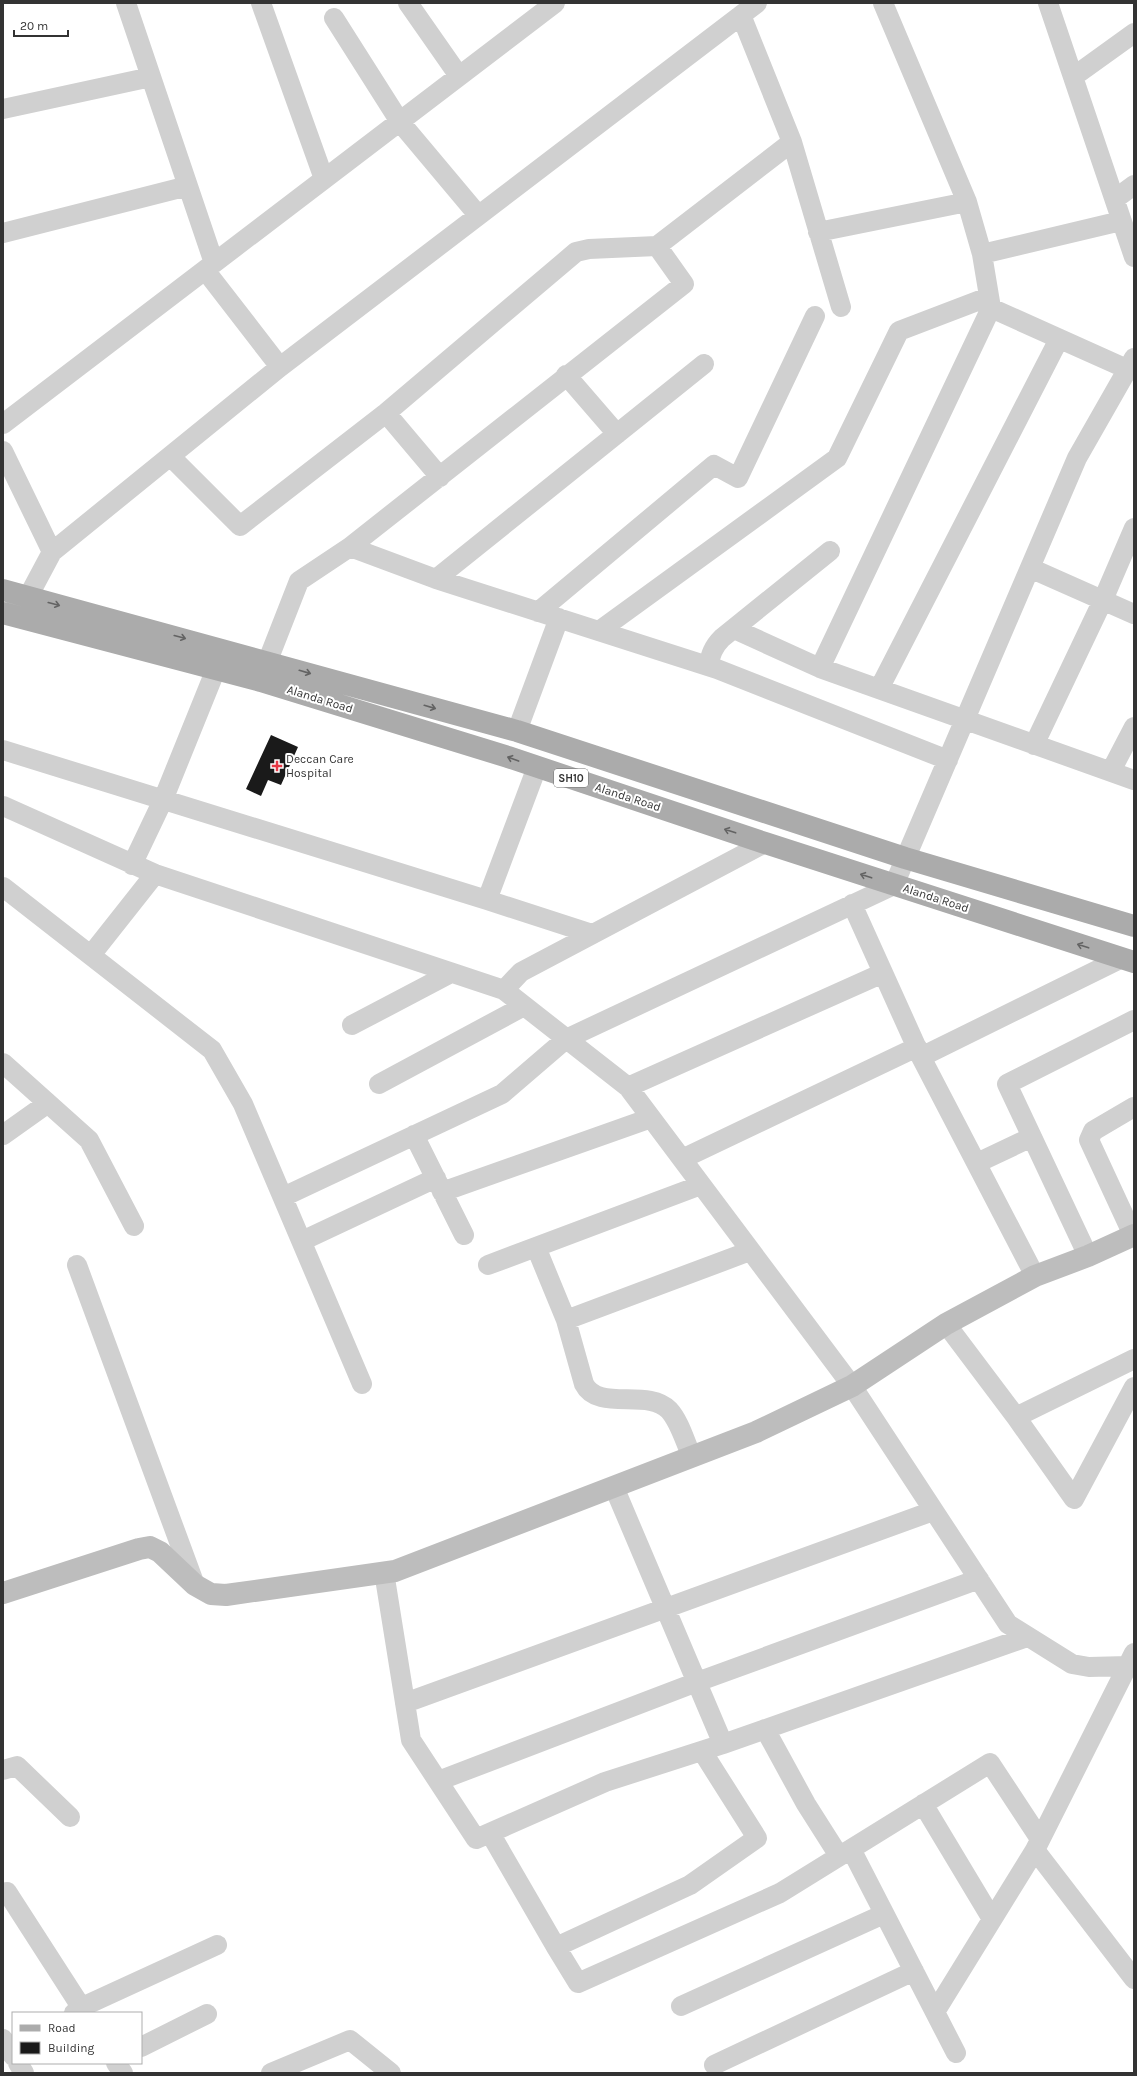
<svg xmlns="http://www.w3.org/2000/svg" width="1137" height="2076" viewBox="0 0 1137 2076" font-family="Karla,sans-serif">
	<rect width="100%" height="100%" fill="#fff"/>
	<path fill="#1a1a1a" d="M 271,735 L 298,747 L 281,785 L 268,780 L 261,796 L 246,789 Z"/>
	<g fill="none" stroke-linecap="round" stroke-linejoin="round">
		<path stroke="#d0d0d0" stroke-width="20" d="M 126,3 L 214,263
			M 261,3 L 324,179
			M 408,3 L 459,76
			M 883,3 L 967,202 L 982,254 L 991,308 L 820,668 L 1134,780
			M 1048,3 L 1134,257
			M 741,15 L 792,142 L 841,307
			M 334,18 L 400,122 L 478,215
			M 1073,77 L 1134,33
			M 3,109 L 151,77
			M 1115,199 L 1134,185
			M 818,232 L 967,202
			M 3,233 L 188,186
			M 982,254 L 1121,221
			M 205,270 L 280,367
			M 991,308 L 1127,369
			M 566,375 L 617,434
			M 386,413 L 440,477
			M 3,424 L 555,3
			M 3,451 L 52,552
			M 171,457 L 240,526 L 386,413 L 576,252 L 589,249 L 657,246
			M 350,547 C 462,460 572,371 684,284 L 657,246 L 792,142
			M 1030,568 L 1134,614
			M 436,579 L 704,364
			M 16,606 L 28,597 L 52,552 L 280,367 L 757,3
			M 538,612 L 714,465 L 738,478 L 815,316
			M 734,629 L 820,668
			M 599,631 L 837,458 L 899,331 L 988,297
			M 708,666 C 711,654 713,647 722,638 L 830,551
			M 261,678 L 299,581 L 350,547 L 436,579 L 717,669 L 948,760
			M 879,689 L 1059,339
			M 517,731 L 559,618
			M 1034,745 L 1103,600 L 1134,528
			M 3,750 L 487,900 L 592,934
			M 1111,771 L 1134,727
			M 3,806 L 155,874 L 504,990 L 628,1087 L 852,1386 L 1008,1624 L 1072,1664 L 1089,1667 L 1128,1666
			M 132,865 L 163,800 L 216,669
			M 3,887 L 212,1050 L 243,1104 L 362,1384
			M 487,900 L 537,767
			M 852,904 L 921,1057 L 1122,958
			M 91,955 L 155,874
			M 504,990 L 521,972 L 765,843
			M 352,1025 L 451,973
			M 921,1057 L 1035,1276
			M 3,1063 L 89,1140 L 134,1226
			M 379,1084 L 524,1006
			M 628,1087 L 883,973
			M 3,1135 L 48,1103
			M 414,1135 L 464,1235
			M 682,1159 L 917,1047
			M 977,1163 L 1032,1137
			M 442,1192 L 651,1118
			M 283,1197 L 502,1094 L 566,1039 L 894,885 L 1077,458 L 1134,358
			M 1133,1235 L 1089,1140 L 1093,1131 L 1134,1107
			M 302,1241 L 436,1178
			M 536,1247 L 566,1320 L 750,1251
			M 1088,1256 L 1007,1084 L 1134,1020
			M 77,1265 L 195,1585
			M 488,1265 L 701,1185
			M 566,1320 L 584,1384 C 598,1412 648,1388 669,1410 C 680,1422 685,1442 692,1457
			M 946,1324 L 1016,1417 L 1074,1499 L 1134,1387
			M 1016,1417 L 1134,1359
			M 384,1572 L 411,1740 L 476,1839 L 605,1782 L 723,1744 L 614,1487
			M 405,1703 L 933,1511
			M 765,1729 L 806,1804 L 839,1856
			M 723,1744 L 1027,1637
			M 3,1770 L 17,1766 L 70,1817
			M 438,1781 L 697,1682 L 979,1579
			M 923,1804 L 992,1919
			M 490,1833 L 556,1947 L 690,1885 L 757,1838 L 702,1751
			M 851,1849 L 956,2053
			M 1035,1850 L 1134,1979
			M 3,1894 L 7,1892 L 85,2013
			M 556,1947 L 578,1983 L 780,1893 L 990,1763 L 1040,1839
			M 681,2006 L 884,1914
			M 935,2012 L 1035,1850 L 1134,1653
			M 74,2013 L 82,2007 L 217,1945
			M 3,2039 L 13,2056
			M 141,2047 L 207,2014
			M 18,2063 L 24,2073
			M 116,2063 L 123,2073
			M 714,2065 L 914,1971
			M 271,2073 L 350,2040 L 391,2073"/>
		<path stroke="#bdbdbd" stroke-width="22" d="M 3,1593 L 139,1549 L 150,1547 L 160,1552 L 195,1585 L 211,1594 L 226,1595 L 395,1571 L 756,1432 L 852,1386 L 946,1324 L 1035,1276 L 1088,1256 L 1134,1235"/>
		<path stroke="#ababab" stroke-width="22" d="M 3,590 L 517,731 L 905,858 L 1134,926
			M 3,613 L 261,681 L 508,757 L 765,843 L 1134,962"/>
	</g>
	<defs><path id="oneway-shaft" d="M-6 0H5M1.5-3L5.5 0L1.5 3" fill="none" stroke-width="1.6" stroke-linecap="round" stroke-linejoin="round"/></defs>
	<g stroke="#636363">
		<use href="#oneway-shaft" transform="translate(54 604) rotate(15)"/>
		<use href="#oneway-shaft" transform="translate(180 637) rotate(15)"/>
		<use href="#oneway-shaft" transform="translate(305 672) rotate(16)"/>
		<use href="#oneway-shaft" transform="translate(430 707) rotate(16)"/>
		<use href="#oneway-shaft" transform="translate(513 759) rotate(-160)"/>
		<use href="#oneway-shaft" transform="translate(730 831) rotate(-162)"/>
		<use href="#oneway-shaft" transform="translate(866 876) rotate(-162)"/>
		<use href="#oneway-shaft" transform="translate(1083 946) rotate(-162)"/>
	</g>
	<path fill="#e63946" stroke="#fff" stroke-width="1.5" d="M275 760h4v4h4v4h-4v4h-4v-4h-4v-4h4z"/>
	<g text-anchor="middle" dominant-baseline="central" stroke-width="4" stroke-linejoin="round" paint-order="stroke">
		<rect fill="#fff" stroke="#707070" stroke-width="1" x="554" y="769" width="34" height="18" rx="3"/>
		<g font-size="11" font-weight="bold" fill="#333">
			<text x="571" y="778">SH10</text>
		</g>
		<g font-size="12" fill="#333" stroke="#fff">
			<text transform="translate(320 699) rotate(17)">Alanda Road</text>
			<text transform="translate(628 797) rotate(18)">Alanda Road</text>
			<text transform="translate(936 898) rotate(18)">Alanda Road</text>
		</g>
		<g font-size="12" fill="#333" stroke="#fff" text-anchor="start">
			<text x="286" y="759">Deccan Care<tspan x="286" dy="14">Hospital</tspan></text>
		</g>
	</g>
	<rect width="1137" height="2076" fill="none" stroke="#333333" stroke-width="8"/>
	<rect x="12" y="2012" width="130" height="52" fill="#ffffff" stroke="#adadad"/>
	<rect x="20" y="2025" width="20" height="6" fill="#ababab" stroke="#adadad"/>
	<text x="48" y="2032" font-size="12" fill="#333333">Road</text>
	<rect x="20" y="2042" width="20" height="12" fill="#1a1a1a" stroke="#adadad"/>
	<text x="48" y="2052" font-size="12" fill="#333333">Building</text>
	<path d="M14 30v6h54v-6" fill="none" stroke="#333333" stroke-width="2"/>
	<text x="20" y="30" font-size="12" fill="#333333" stroke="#ffffff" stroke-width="3" paint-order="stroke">20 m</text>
</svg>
